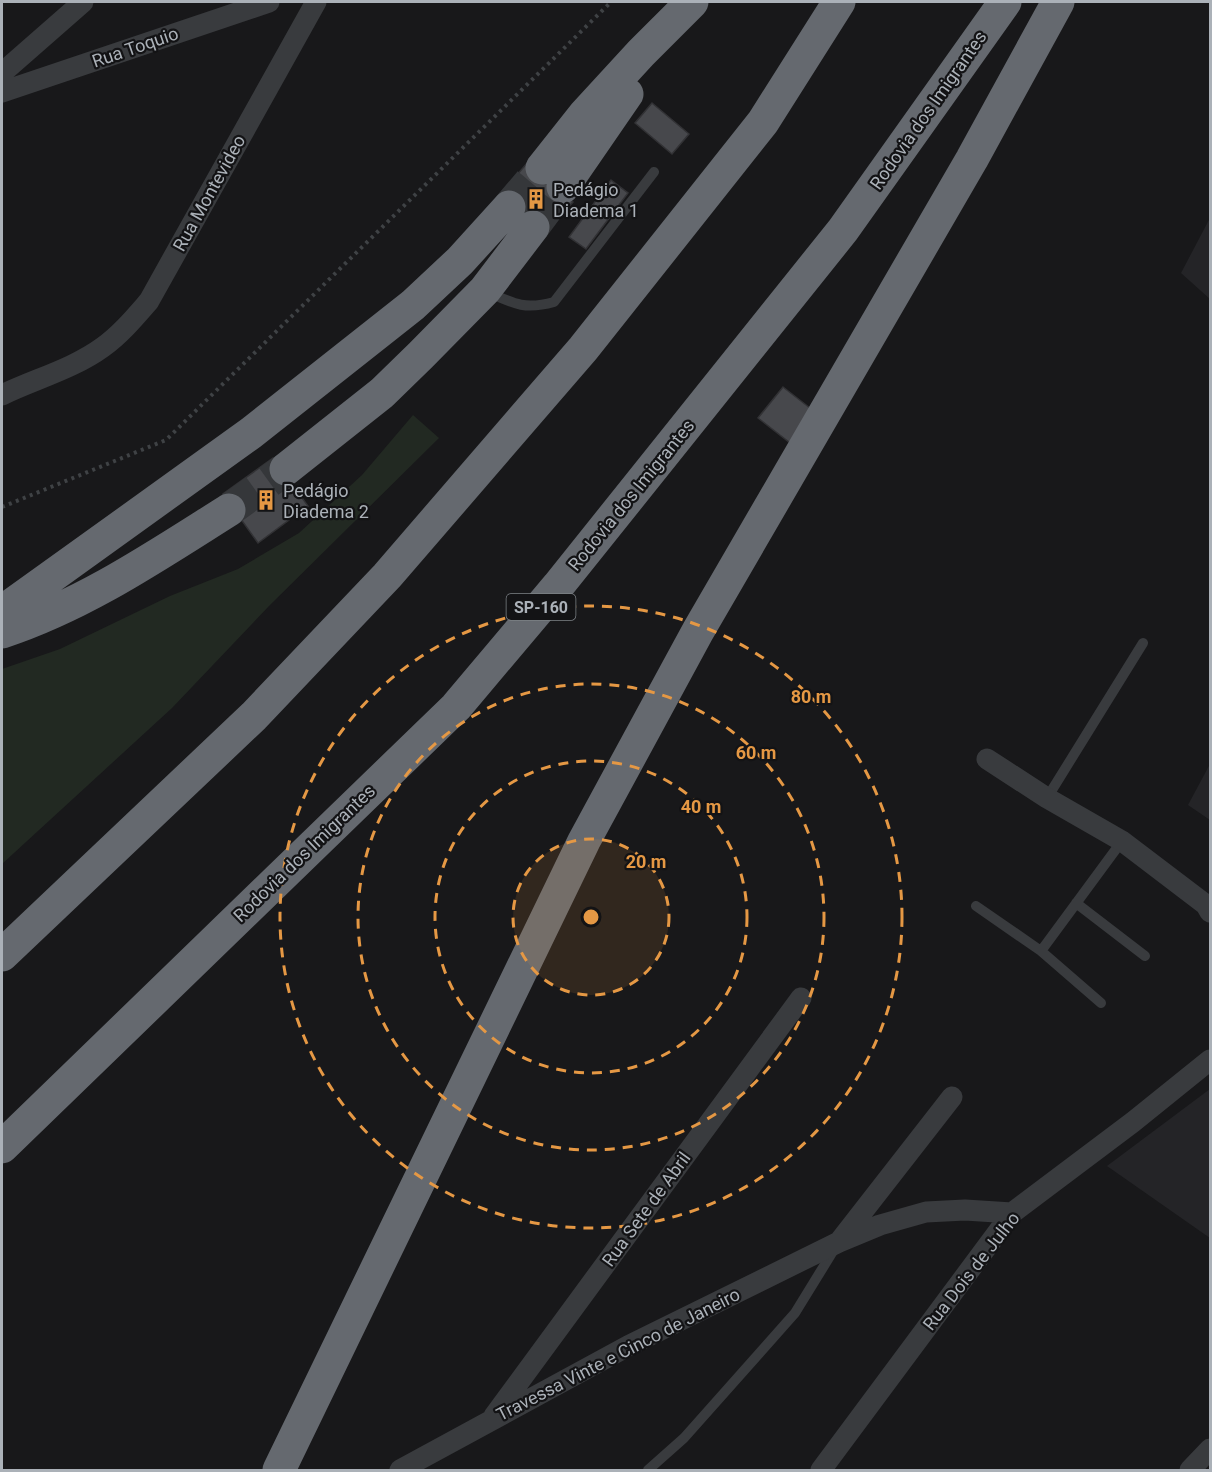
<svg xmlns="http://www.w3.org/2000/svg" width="1212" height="1472" viewBox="0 0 1212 1472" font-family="Roboto,sans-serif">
	<rect width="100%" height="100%" fill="#18181a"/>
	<path fill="#242427" d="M 1210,218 L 1210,299 L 1181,273 Z
		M 1210,764 L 1210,820 L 1188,805 Z
		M 1210,1089 L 1210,1238 L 1107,1166 Z"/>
	<path fill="#222922" d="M 413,415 L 439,438 L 269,606 L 172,708 L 2,864 L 2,669 L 60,649 L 170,596 L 238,569 L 299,533 L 362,475 Z"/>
	<path fill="#47484c" stroke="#323235" stroke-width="1.5" d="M 652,103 L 689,134 L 672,154 L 635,123 Z
		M 528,162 L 573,202 L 544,235 L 499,196 Z
		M 611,180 L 628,193 L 586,249 L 569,237 Z
		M 783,387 L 819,415 L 794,446 L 758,418 Z
		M 273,458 L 308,506 L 258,543 L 223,494 Z"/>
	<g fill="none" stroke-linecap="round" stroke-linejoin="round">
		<path stroke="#35373a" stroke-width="33" stroke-dasharray="33 16" stroke-linecap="butt" d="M 509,207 L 542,168
			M 533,227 L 563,187
			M 229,510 L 286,469"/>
		<path stroke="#3f4245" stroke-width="4" stroke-dasharray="3 4.5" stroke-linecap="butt" d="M 2,507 L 166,440 L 611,2"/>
		<path stroke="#393b3e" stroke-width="10" d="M 488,292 C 514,304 525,310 554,302 L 654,172
			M 1047,798 L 1143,643
			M 1076,903 L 1145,956
			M 976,906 L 1041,951 L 1101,1003
			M 1041,951 L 1122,841
			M 648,1470 L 684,1438 L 795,1313 L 835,1248"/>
		<path stroke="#393b3e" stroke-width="21" d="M 2,73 L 83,2
			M 2,92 L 269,2
			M 2,395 C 35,379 73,369 103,347 C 121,334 135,317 149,301 L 316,2
			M 987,759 L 1047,798 L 1122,841 L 1206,905 L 1210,912
			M 839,1242 L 952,1097
			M 494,1416 L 801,998
			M 400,1470 L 628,1346 L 839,1242 L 880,1225 L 926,1212 L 965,1210 L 1012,1213
			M 821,1470 L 1012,1213 L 1133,1122 L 1210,1060
			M 1190,1470 L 1210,1449"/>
		<path stroke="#65696f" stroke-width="33" d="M 542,168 L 584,115 L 641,53 L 692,2
			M 563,187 L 627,94
			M 286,469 L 382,393 L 421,355 L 485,290 L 533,227
			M 2,612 L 251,433 L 413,305 L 460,261 L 509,207
			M 2,632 C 84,605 156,556 229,510
			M 2,955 L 254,716 L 387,576 L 583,349 L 763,122 L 839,2
			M 2,1147 L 456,707 L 558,586 L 843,230 L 1005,2
			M 279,1470 L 584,841 L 698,631 L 972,159 L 1058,2"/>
	</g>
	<circle cx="591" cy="917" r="78" fill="#e59844" fill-opacity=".12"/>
	<g fill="none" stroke="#e59844" stroke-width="3" stroke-dasharray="10 8">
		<circle cx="591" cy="917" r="78"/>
		<circle cx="591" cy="917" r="156"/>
		<circle cx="591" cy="917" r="233"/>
		<circle cx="591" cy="917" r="311"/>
	</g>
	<defs>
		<g id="building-bare" transform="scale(1.62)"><path d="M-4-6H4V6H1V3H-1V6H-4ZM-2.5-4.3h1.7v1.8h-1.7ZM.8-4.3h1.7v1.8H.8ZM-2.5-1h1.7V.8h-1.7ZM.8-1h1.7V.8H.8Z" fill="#e59844" stroke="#131315" stroke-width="2.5" paint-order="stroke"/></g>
	</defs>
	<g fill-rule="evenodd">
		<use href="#building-bare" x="536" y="199"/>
		<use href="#building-bare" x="266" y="500"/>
	</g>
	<g text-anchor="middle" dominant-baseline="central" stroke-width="4.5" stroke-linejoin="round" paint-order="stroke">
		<rect fill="#131315" stroke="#7d8287" stroke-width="1.5" x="506.5" y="594" width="69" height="26" rx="4.5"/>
		<g font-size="16" font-weight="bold" fill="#abb1b8">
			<text x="541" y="607">SP-160</text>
		</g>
		<g font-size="18" fill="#abb1b8" stroke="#131315">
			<text transform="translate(135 47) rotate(-19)">Rua Toquio</text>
			<text transform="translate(928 110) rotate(-55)">Rodovia dos Imigrantes</text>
			<text transform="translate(209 193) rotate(-61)">Rua Montevideo</text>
			<text transform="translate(631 495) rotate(-51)">Rodovia dos Imigrantes</text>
			<text transform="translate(304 853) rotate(-44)">Rodovia dos Imigrantes</text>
			<text transform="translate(646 1209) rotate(-54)">Rua Sete de Abril</text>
			<text transform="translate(971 1271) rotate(-52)">Rua Dois de Julho</text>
			<text transform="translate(618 1354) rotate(-27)">Travessa Vinte e Cinco de Janeiro</text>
		</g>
		<g font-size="18" fill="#abb1b8" stroke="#131315" text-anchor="start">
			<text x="553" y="189">Pedágio<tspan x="553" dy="21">Diadema 1</tspan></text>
			<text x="283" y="490">Pedágio<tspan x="283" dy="21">Diadema 2</tspan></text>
		</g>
	</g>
	<circle cx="591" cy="917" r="9" fill="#e59844" stroke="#131315" stroke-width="3"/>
	<g font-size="18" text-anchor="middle" font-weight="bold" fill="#e59844" stroke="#131315" stroke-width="4.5" stroke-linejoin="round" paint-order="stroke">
		<text x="811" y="703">80 m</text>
		<text x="756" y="759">60 m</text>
		<text x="701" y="813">40 m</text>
		<text x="646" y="868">20 m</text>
	</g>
	<rect width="1212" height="1472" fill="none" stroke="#abb1b8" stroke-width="6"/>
</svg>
